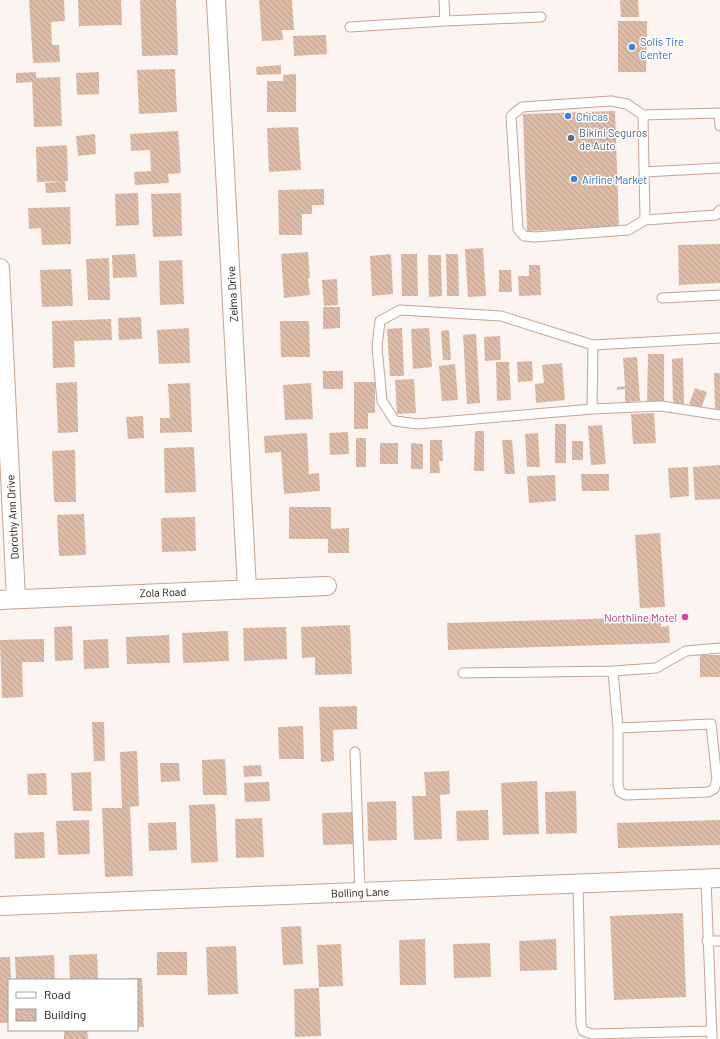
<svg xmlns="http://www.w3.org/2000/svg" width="720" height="1039" viewBox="0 0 720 1039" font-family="Barlow,sans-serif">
	<defs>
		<pattern id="building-back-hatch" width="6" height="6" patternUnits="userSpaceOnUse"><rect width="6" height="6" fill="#debba7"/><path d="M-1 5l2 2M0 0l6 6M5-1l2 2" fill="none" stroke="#bea08e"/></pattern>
	</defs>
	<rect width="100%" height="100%" fill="#fbf4f0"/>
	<path fill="url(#building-back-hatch)" d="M 29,0 L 64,0 L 65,21 L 51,22 L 52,45 L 59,45 L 60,62 L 33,63 Z
		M 78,0 L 121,0 L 122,25 L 79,26 Z
		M 140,0 L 176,0 L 178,55 L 142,56 Z
		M 259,0 L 292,0 L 294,30 L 282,30 L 283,40 L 262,41 Z
		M 620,0 L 638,0 L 639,17 L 621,17 Z
		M 618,21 L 647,21 L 646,72 L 618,72 Z
		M 326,35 L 327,54 L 294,56 L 293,36 Z
		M 281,65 L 281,74 L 257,75 L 256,67 Z
		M 175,69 L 177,112 L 139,114 L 137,70 Z
		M 36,72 L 36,78 L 60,77 L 62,126 L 34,127 L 32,82 L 16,83 L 16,73 Z
		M 99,72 L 99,94 L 77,95 L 76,73 Z
		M 296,74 L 296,112 L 267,112 L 267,81 L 283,81 L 283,75 Z
		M 615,111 L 619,227 L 527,231 L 523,114 Z
		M 298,127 L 301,170 L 269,172 L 267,128 Z
		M 178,131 L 181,173 L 168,174 L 169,183 L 135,185 L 134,172 L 151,171 L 150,150 L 131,151 L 130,134 Z
		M 95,134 L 96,154 L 78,156 L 76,136 Z
		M 67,145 L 68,181 L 37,182 L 36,147 Z
		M 65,181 L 66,192 L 46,193 L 45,183 Z
		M 324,189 L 324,205 L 312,205 L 312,214 L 302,214 L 302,235 L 279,235 L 278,190 Z
		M 138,193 L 139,225 L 116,226 L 115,194 Z
		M 181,193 L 182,236 L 153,237 L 151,194 Z
		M 70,207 L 71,244 L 42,245 L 41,228 L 29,229 L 28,208 Z
		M 720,244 L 720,283 L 679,285 L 678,245 Z
		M 483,248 L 486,296 L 468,297 L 465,249 Z
		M 308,252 L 310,278 L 308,278 L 310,295 L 284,298 L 281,254 Z
		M 135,254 L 137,277 L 113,278 L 112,255 Z
		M 391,254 L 393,294 L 372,296 L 370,256 Z
		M 401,254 L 417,254 L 418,296 L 402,296 Z
		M 446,254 L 458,254 L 459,296 L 447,296 Z
		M 428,255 L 441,255 L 442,296 L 429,297 Z
		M 109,258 L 110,300 L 88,300 L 86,259 Z
		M 182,260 L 184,304 L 160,305 L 159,261 Z
		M 529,265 L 540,265 L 541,295 L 519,296 L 518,276 L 529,276 Z
		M 71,269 L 73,306 L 42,307 L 40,270 Z
		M 499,270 L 511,270 L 512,292 L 499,292 Z
		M 337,279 L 338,305 L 324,306 L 322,280 Z
		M 323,307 L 340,307 L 340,328 L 323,329 Z
		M 141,317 L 142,339 L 119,340 L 118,318 Z
		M 111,319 L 112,340 L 74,341 L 75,367 L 53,368 L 52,321 Z
		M 280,321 L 309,321 L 310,357 L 281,357 Z
		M 189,328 L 190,363 L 159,364 L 157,330 Z
		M 402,328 L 404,376 L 390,376 L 387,329 Z
		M 429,328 L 432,367 L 413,369 L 411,329 Z
		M 449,330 L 451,360 L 443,360 L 441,331 Z
		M 476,334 L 480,403 L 467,404 L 463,335 Z
		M 500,336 L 501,360 L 485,361 L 484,337 Z
		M 648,354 L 664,354 L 664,401 L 647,401 Z
		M 637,357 L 640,401 L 625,402 L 625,389 L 617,390 L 617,387 L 625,386 L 623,358 Z
		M 683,358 L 684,404 L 673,404 L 672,359 Z
		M 532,361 L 533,381 L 518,382 L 517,362 Z
		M 496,362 L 509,362 L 511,400 L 497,401 Z
		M 562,363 L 565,400 L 536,403 L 535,384 L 544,383 L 542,365 Z
		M 455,364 L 458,400 L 442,401 L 439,366 Z
		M 323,371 L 343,371 L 343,389 L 323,389 Z
		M 714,373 L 720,373 L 720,410 L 715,410 Z
		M 414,379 L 416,413 L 397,414 L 395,380 Z
		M 77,382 L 78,432 L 58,433 L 56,383 Z
		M 354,382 L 375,382 L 375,413 L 368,413 L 368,429 L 354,429 Z
		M 190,383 L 192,432 L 160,433 L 160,418 L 170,418 L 168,384 Z
		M 311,383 L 313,419 L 285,420 L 283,385 Z
		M 695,388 L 707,392 L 701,409 L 689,404 Z
		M 654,413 L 656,443 L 633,444 L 631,414 Z
		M 143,416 L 144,438 L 128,439 L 126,417 Z
		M 555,424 L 566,424 L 566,463 L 555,463 Z
		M 602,425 L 606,464 L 591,465 L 588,426 Z
		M 475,431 L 484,431 L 484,471 L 474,471 Z
		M 348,432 L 349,454 L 330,455 L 329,433 Z
		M 307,433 L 309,474 L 319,473 L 320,491 L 284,494 L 281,452 L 265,453 L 264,436 Z
		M 538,433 L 540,467 L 527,467 L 525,434 Z
		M 356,438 L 366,438 L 366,467 L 356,467 Z
		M 430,440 L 442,440 L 443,461 L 439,461 L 440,473 L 430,473 Z
		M 502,440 L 512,440 L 515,474 L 505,474 Z
		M 572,441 L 583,441 L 583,460 L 572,460 Z
		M 380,443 L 398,443 L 398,464 L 380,464 Z
		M 411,443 L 423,444 L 423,469 L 411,469 Z
		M 194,447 L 196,492 L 165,493 L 164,448 Z
		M 75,450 L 76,502 L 54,502 L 52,451 Z
		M 720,465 L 720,499 L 695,500 L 693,467 Z
		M 688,467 L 689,496 L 670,498 L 668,468 Z
		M 581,474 L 609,474 L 609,491 L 582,491 Z
		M 555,475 L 556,501 L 529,503 L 527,476 Z
		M 289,507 L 331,507 L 331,529 L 349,528 L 349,553 L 328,553 L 328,539 L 289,539 Z
		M 84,514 L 86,555 L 59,556 L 57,515 Z
		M 195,517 L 196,551 L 162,552 L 161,518 Z
		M 660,533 L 665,607 L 640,608 L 635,535 Z
		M 661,617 L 661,627 L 669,626 L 670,643 L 448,650 L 447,623 Z
		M 350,625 L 352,674 L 315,675 L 315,657 L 302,658 L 301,627 Z
		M 72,626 L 73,660 L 55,661 L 54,627 Z
		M 286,627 L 287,659 L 244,661 L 243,628 Z
		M 228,631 L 229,661 L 183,663 L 182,633 Z
		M 169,635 L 170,663 L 127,664 L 126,637 Z
		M 44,639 L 44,662 L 22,662 L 23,697 L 2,698 L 0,640 Z
		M 108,639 L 109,668 L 84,669 L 83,640 Z
		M 700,655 L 720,655 L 720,677 L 700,677 Z
		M 357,706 L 357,729 L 333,730 L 334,761 L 321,762 L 319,707 Z
		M 92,722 L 104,722 L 105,761 L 94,761 Z
		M 303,726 L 304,759 L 279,759 L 278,727 Z
		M 137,751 L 139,806 L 130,807 L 133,876 L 105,877 L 102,808 L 122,808 L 120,752 Z
		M 225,759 L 227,795 L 203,795 L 202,760 Z
		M 160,763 L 179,763 L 180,781 L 161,782 Z
		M 261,765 L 262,776 L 244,777 L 243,766 Z
		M 449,771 L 450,794 L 440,795 L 442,839 L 414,840 L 412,796 L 426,796 L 424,772 Z
		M 91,772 L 92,811 L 73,811 L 71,773 Z
		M 46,773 L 47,795 L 28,795 L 27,774 Z
		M 537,781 L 539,834 L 503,835 L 501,783 Z
		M 269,782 L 270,801 L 245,802 L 244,783 Z
		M 576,791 L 577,833 L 546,834 L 545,792 Z
		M 396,801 L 397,840 L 368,841 L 367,802 Z
		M 215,804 L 218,862 L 191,863 L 189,805 Z
		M 488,810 L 489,840 L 457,841 L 456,811 Z
		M 355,812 L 356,844 L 323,845 L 322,813 Z
		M 262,818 L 264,857 L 236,858 L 235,819 Z
		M 89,820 L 90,854 L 58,855 L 56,821 Z
		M 720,820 L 720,845 L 618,848 L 617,823 Z
		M 176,822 L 177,850 L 149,851 L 148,823 Z
		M 44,832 L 45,858 L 15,859 L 14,833 Z
		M 683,913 L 686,997 L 614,1000 L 610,916 Z
		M 301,926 L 303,964 L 283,965 L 281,927 Z
		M 425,939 L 426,985 L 400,985 L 399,940 Z
		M 556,939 L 557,970 L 520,971 L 519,941 Z
		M 490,943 L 491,977 L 454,978 L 453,944 Z
		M 341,944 L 343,986 L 319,987 L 317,945 Z
		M 236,946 L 238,994 L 208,995 L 206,947 Z
		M 157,952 L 187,952 L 187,975 L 157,975 Z
		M 97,954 L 98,980 L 70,980 L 69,955 Z
		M 54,955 L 55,980 L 16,980 L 15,957 Z
		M 0,957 L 10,957 L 11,980 L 9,980 L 9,1023 L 0,1023 Z
		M 142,978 L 144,1027 L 137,1027 L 137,980 L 120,980 L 120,979 Z
		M 319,988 L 321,1036 L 295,1037 L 294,989 Z
		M 64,1030 L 87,1030 L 88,1039 L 64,1039 Z"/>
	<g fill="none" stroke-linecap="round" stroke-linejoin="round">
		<g stroke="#c7a491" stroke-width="11">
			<path id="service" d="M 445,21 L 541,17
				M 350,27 L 445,21 L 444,0
				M 719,113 L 720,126
				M 720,113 L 643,115 L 645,220 L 716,215 L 720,210
				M 643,115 L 627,104 L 611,101 L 522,107 L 511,116 L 518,229 L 524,236 L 535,237 L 628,230 L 645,220
				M 644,172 L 720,168
				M 662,298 L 720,295
				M 720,338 L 593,345 L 501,316 L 400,310 L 380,321 L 377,347 L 382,401 L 395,421 L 418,424 L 592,409 L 661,406 L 720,415
				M 592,409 L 593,345
				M 613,671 L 618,728 L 618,784 L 620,792 L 626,795 L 708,792 L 714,789 L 717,780 L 711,724 L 618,728
				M 463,673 L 613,671 L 656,668 L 686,651 L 720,648
				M 355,752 L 360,892
				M 706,879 L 712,1039
				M 578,883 L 581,1024 L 583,1031 L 592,1034 L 711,1031
				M 707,941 L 720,941"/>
		</g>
		<g stroke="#c7a491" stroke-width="20">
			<path id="minor" d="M 216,0 L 247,589
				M 0,268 L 16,599
				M 0,600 L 327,586
				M 0,906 L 720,878"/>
		</g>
		<use href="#service" stroke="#fff" stroke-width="9"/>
		<use href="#minor" stroke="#fff" stroke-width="18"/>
	</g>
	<g fill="#3f7fe0" stroke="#fff" stroke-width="1.5">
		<circle cx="632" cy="47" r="4"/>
		<circle cx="568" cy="116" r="4"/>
		<circle cx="574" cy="179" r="4"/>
	</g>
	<circle fill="#5c6f8a" stroke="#fff" stroke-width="1.5" cx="571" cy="138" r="4"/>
	<circle fill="#d1479c" stroke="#fff" stroke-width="1.5" cx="685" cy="617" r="4"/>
	<g text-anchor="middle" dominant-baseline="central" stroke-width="3" stroke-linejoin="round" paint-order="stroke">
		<g font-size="11" fill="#366cbe" stroke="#fff" text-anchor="start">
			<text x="640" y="41">Solis Tire<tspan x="640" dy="13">Center</tspan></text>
			<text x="576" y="116">Chicas</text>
			<text x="582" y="179">Airline Market</text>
		</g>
		<g font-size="11" fill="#4e5e75" stroke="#fff" text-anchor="start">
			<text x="579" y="132">Bikini Seguros<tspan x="579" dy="13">de Auto</tspan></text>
		</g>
		<g font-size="11" fill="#1d110a" stroke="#fff">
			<text transform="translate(232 294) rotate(-93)">Zelma Drive</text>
			<text transform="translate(12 517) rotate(-93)">Dorothy Ann Drive</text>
			<text transform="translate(163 592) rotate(-2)">Zola Road</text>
			<text transform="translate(360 892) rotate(-2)">Bolling Lane</text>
		</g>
		<g font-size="11" fill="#b23c85" stroke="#fff" text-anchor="end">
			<text x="677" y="617">Northline Motel</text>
		</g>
	</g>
	<rect x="8" y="979" width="130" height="52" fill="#ffffff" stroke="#a5a09d"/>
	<rect x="16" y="992" width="20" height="6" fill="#ffffff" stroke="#a5a09d"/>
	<text x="44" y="999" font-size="12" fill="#1d110a">Road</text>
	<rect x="16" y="1009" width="20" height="12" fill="url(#building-back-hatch)" stroke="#a5a09d"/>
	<text x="44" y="1019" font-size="12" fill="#1d110a">Building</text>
</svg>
